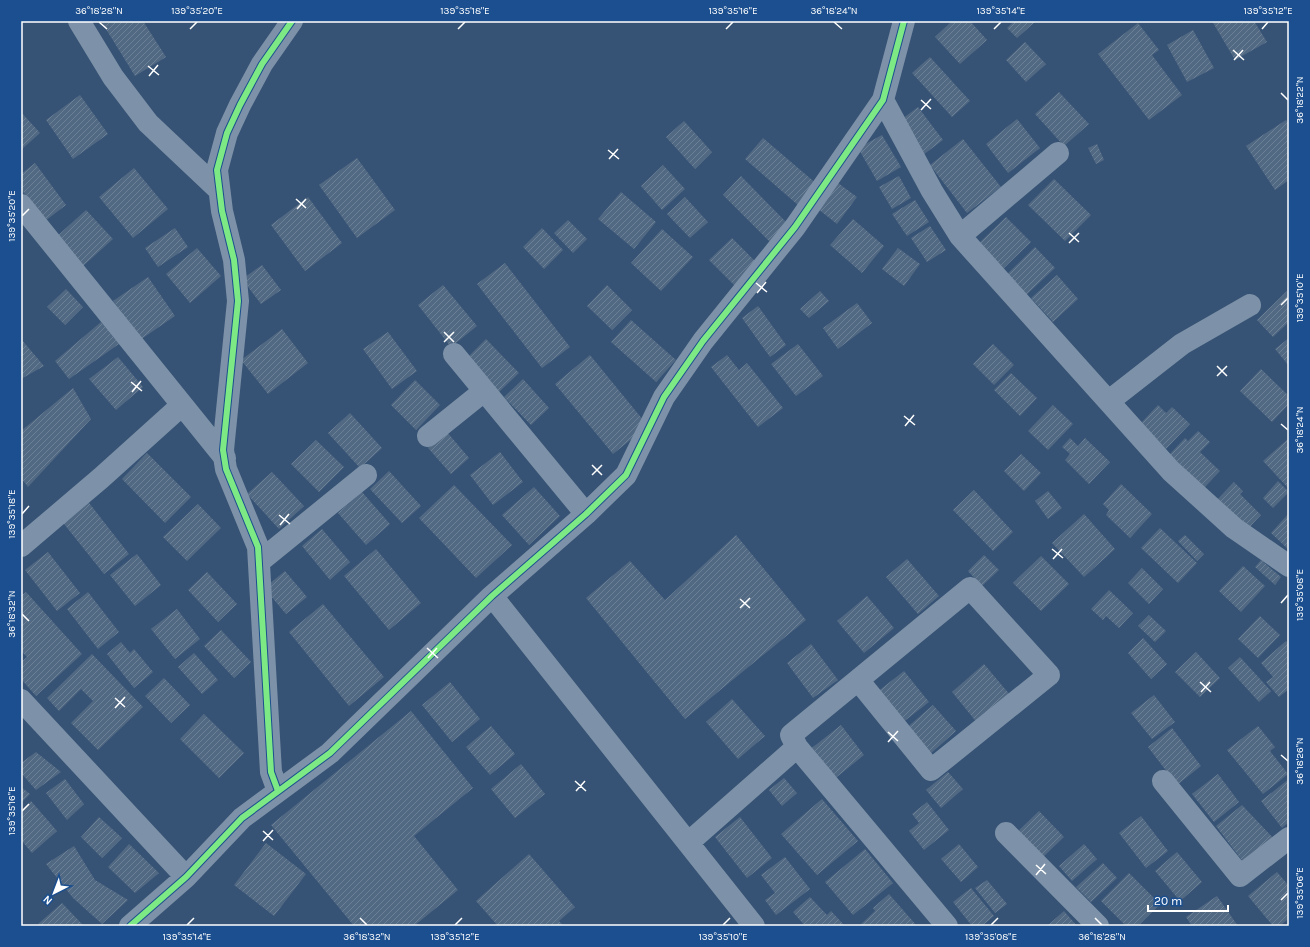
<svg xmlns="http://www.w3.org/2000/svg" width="1310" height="947" viewBox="0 0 1310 947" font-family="Karla,sans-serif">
	<defs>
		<pattern id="building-hatch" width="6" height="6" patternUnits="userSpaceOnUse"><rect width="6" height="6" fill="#526984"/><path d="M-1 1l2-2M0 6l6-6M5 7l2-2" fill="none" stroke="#6c8096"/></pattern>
	</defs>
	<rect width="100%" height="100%" fill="#365274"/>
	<path fill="url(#building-hatch)" d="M 101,21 L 143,21 L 166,57 L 135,76 Z
		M 952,21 L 970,21 L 987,40 L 960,64 L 935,37 Z
		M 1014,21 L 1034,21 L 1035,22 L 1017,38 L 1007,28 Z
		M 1212,21 L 1254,21 L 1267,42 L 1235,60 Z
		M 1138,23 L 1159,50 L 1152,55 L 1182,95 L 1149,120 L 1098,54 Z
		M 1193,30 L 1214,68 L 1187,82 L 1167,45 Z
		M 1025,42 L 1046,64 L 1026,82 L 1006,60 Z
		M 930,57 L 970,101 L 952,117 L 912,73 Z
		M 1059,92 L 1089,124 L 1064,146 L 1035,114 Z
		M 80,95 L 108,134 L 73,159 L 46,120 Z
		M 918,107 L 943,140 L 923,155 L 898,122 Z
		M 21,112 L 40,133 L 21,150 Z
		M 1017,119 L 1040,148 L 1008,173 L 986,144 Z
		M 1286,120 L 1289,124 L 1289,180 L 1275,190 L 1246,146 Z
		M 684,121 L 712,152 L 695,169 L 666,137 Z
		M 882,135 L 901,167 L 877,181 L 858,148 Z
		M 763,138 L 818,185 L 799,206 L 745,159 Z
		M 963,139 L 1001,187 L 967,213 L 930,165 Z
		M 1097,144 L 1104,160 L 1096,164 L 1088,148 Z
		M 357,158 L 395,210 L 357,238 L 319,185 Z
		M 35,163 L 66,205 L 45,221 L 21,189 L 21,174 Z
		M 663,165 L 685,189 L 662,210 L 641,186 Z
		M 134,168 L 168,209 L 133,238 L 99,197 Z
		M 741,176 L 789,225 L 771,243 L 723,195 Z
		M 899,176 L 911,198 L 892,209 L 879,187 Z
		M 1054,179 L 1091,215 L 1065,241 L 1028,205 Z
		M 838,183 L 857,197 L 837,224 L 818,209 Z
		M 621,192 L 656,222 L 634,249 L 598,219 Z
		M 308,197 L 342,243 L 305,271 L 271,225 Z
		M 685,197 L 708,222 L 690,238 L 667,214 Z
		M 915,200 L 929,222 L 907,236 L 892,214 Z
		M 86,210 L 113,239 L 82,267 L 55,238 Z
		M 1006,217 L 1031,242 L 1002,270 L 978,244 Z
		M 853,219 L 884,246 L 862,273 L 830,245 Z
		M 568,220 L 587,239 L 573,253 L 554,233 Z
		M 930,226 L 946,250 L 927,262 L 911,238 Z
		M 175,228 L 188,247 L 158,267 L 145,248 Z
		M 542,228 L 563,250 L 544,269 L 523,247 Z
		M 662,229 L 693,257 L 661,291 L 631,263 Z
		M 732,238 L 758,264 L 735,286 L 709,260 Z
		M 1035,247 L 1055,268 L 1023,298 L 1004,277 Z
		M 197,248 L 221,276 L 190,303 L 166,274 Z
		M 898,248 L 920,264 L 904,286 L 882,269 Z
		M 505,263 L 570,347 L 542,368 L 477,284 Z
		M 262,265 L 281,290 L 261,304 L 242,279 Z
		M 1057,275 L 1078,299 L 1053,322 L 1031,298 Z
		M 148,277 L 175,316 L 140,340 L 113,301 Z
		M 443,285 L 477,326 L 451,347 L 418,305 Z
		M 607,285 L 632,310 L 612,330 L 587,306 Z
		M 66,289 L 83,307 L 65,325 L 47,307 Z
		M 820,291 L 829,301 L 809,318 L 800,309 Z
		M 1287,291 L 1289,293 L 1289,322 L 1273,337 L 1257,320 Z
		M 857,303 L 872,323 L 838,349 L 823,328 Z
		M 758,306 L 786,345 L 770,357 L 742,318 Z
		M 631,320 L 676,360 L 656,382 L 611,342 Z
		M 101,322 L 119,344 L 69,379 L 55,361 Z
		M 282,329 L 308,363 L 268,394 L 241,360 Z
		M 388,332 L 417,371 L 392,389 L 363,349 Z
		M 1289,338 L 1289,366 L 1275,349 Z
		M 21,339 L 44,366 L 21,379 Z
		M 486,339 L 519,373 L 499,392 L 466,359 Z
		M 798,344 L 823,376 L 796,396 L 771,364 Z
		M 993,344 L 1014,365 L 994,385 L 973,364 Z
		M 590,355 L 648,426 L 613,454 L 555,384 Z
		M 727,355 L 739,370 L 747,363 L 783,408 L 758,427 L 711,367 Z
		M 118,357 L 143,387 L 116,410 L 89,379 Z
		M 1261,369 L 1289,396 L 1289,404 L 1272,422 L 1240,391 Z
		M 1011,373 L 1037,398 L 1020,416 L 994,390 Z
		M 523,379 L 549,408 L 531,425 L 504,397 Z
		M 415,380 L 440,405 L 416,430 L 391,405 Z
		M 73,388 L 91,419 L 28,487 L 21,478 L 21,431 Z
		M 1053,405 L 1073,424 L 1048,450 L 1028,431 Z
		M 1158,405 L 1166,413 L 1172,407 L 1190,424 L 1166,449 L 1140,424 Z
		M 350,413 L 382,448 L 360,468 L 328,433 Z
		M 1198,431 L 1210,442 L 1200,452 L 1220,471 L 1201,491 L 1166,458 L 1185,438 L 1188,441 Z
		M 447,432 L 469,458 L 451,474 L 428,448 Z
		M 1070,438 L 1078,446 L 1085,438 L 1110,462 L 1089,484 L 1065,460 L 1070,454 L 1062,447 Z
		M 1289,438 L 1289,489 L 1263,461 Z
		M 316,440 L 344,467 L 319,492 L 291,464 Z
		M 500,452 L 523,482 L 493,505 L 470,475 Z
		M 147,453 L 191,497 L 165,523 L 122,479 Z
		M 1021,454 L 1041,473 L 1024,491 L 1004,471 Z
		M 389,471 L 421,506 L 402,523 L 370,489 Z
		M 272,472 L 304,506 L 279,529 L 247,494 Z
		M 1278,481 L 1289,492 L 1273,508 L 1263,498 Z
		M 1234,482 L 1243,491 L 1240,494 L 1261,515 L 1245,532 L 1214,503 Z
		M 1121,484 L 1152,514 L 1130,538 L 1106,515 L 1109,510 L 1103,504 Z
		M 454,485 L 512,545 L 476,578 L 419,518 Z
		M 534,487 L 560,516 L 529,545 L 502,515 Z
		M 974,490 L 1013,532 L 993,551 L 953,510 Z
		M 1048,491 L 1062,508 L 1048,519 L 1035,501 Z
		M 362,492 L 390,524 L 366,545 L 338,513 Z
		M 86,499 L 129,554 L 104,574 L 60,519 Z
		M 198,504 L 221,528 L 187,561 L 163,537 Z
		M 1289,513 L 1289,550 L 1271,533 Z
		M 1084,514 L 1115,549 L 1084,577 L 1052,543 Z
		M 1160,528 L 1197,563 L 1178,583 L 1141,548 Z
		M 322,529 L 350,562 L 330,580 L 302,546 Z
		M 736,535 L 806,620 L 685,719 L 586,598 L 630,561 L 665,600 Z
		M 1185,535 L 1204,554 L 1197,561 L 1178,541 Z
		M 376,549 L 421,603 L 389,630 L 344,576 Z
		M 48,552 L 80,593 L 57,611 L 25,570 Z
		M 137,554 L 161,585 L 135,606 L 110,575 Z
		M 984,555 L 999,570 L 982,586 L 968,571 Z
		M 1041,556 L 1069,584 L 1041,611 L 1013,583 Z
		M 907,559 L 939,596 L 918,614 L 886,577 Z
		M 1261,560 L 1281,577 L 1275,585 L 1255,567 Z
		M 1243,566 L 1265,586 L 1241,612 L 1219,591 Z
		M 1142,568 L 1163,589 L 1149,604 L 1128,583 Z
		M 285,571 L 307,597 L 286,614 L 264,588 Z
		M 207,572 L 237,604 L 218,622 L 188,590 Z
		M 1109,590 L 1133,613 L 1119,628 L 1106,616 L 1103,620 L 1091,609 Z
		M 26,592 L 82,654 L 36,696 L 21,679 L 21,662 L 27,657 L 21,651 L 21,596 Z
		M 88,592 L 119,632 L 98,649 L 67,609 Z
		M 867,596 L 894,628 L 864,653 L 837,621 Z
		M 323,604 L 384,677 L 349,706 L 289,632 Z
		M 177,609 L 200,639 L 175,659 L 151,629 Z
		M 1149,615 L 1166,631 L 1155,642 L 1138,626 Z
		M 1260,616 L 1280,635 L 1258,658 L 1238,639 Z
		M 221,630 L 251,662 L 234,678 L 204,646 Z
		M 1143,638 L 1167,664 L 1151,679 L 1128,653 Z
		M 1286,641 L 1289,644 L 1289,689 L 1279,697 L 1266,682 L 1273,677 L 1261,663 Z
		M 121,642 L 130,653 L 134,649 L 153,672 L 134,688 L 107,654 Z
		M 811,644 L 838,680 L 813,698 L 787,663 Z
		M 1196,652 L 1220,678 L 1200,697 L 1175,672 Z
		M 194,653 L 218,680 L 202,694 L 178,667 Z
		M 92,654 L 143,707 L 98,750 L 71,723 L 93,701 L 81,689 L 59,711 L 47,698 Z
		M 1240,657 L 1271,691 L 1259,702 L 1228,668 Z
		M 984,664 L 1011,696 L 978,724 L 952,692 Z
		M 904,671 L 929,702 L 902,723 L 877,692 Z
		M 164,678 L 190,705 L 171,723 L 145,696 Z
		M 450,682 L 480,719 L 452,742 L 422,705 Z
		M 1154,695 L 1175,722 L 1152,739 L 1131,713 Z
		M 732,699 L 765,736 L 738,759 L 706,722 Z
		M 933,705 L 956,731 L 928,756 L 904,730 Z
		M 411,711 L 473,788 L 414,836 L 458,890 L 414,926 L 354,926 L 271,825 Z
		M 204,714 L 244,753 L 219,778 L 180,739 Z
		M 841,725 L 864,755 L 832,781 L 808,751 Z
		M 491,726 L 515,754 L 490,775 L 466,747 Z
		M 1258,726 L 1275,747 L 1270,751 L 1288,774 L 1263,794 L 1227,750 Z
		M 1172,728 L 1201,766 L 1177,785 L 1148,747 Z
		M 36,752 L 61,772 L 36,790 L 21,773 L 21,763 Z
		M 521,764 L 545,794 L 515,818 L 491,789 Z
		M 948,772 L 963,789 L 941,808 L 926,790 Z
		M 1218,774 L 1239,802 L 1214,822 L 1192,794 Z
		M 784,778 L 797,793 L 782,806 L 769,790 Z
		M 65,779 L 84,804 L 67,820 L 46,793 Z
		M 1289,779 L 1289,822 L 1282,828 L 1261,801 Z
		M 21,787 L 30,794 L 21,803 Z
		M 822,799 L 858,841 L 817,875 L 781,834 Z
		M 31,801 L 57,831 L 32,853 L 21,840 L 21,812 Z
		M 927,802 L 949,830 L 924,850 L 909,831 L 919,823 L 912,814 Z
		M 1242,805 L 1275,840 L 1244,863 L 1216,826 Z
		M 1039,811 L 1064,837 L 1041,859 L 1016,833 Z
		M 1141,816 L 1168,851 L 1146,868 L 1119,833 Z
		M 99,817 L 122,838 L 102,858 L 81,837 Z
		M 740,817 L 772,858 L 747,878 L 715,837 Z
		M 266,843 L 306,874 L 274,916 L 234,885 Z
		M 129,844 L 159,873 L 135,893 L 108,867 Z
		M 959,844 L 978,867 L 961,882 L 941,859 Z
		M 1084,844 L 1097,859 L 1072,881 L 1059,866 Z
		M 74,846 L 95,880 L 128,900 L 102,924 L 73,898 L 46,864 Z
		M 865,849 L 893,883 L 853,915 L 825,882 Z
		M 1177,852 L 1202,882 L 1180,901 L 1155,871 Z
		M 529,854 L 575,907 L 559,921 L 564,926 L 498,926 L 476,901 Z
		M 785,857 L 810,889 L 776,915 L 765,900 L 775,893 L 761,875 Z
		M 1103,863 L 1117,878 L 1091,902 L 1076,887 Z
		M 1277,872 L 1289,886 L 1289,918 L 1280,926 L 1273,926 L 1248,896 Z
		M 1129,873 L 1160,904 L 1138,926 L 1126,926 L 1101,901 Z
		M 987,880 L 1007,904 L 995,913 L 975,888 Z
		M 971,888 L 994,916 L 982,926 L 972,926 L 953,902 Z
		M 889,894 L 917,926 L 861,926 L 860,925 L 875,911 L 873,908 Z
		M 1217,896 L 1238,926 L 1192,926 L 1186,917 Z
		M 810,897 L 827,915 L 831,911 L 845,926 L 805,926 L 793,912 Z
		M 62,903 L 84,926 L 40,926 L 38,924 Z
		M 1064,911 L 1077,926 L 1047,926 Z"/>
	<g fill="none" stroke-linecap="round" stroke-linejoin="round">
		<path stroke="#7d92a8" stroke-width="22" d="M 79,21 L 113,77 L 148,123 L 219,190
			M 883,100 L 932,191 L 960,236 L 1171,471 L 1234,528 L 1289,566
			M 21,205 L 225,458
			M 960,236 L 1058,153
			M 454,354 L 586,514
			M 1109,401 L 1182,344 L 1250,305
			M 428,436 L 484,391
			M 21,546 L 101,478 L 182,405
			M 259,562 L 366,475
			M 492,596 L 754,926
			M 21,700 L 186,877
			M 797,747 L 947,926
			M 1163,781 L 1240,876 L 1289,838
			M 278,791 L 271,772 L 258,547 L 226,469 L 223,450 L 238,301 L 234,260 L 222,211 L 217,170 L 227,133 L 240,105 L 262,64 L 292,21
			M 1006,833 L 1098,926
			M 688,843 L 797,747 L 791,735 L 970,588 L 1049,675 L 931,770 L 858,680
			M 130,926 L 186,877 L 242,818 L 330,753 L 492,596 L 586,514 L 626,475 L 664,397 L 703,341 L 795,227 L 883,100 L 904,21"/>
		<g stroke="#1b4f8f" stroke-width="8">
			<path id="cycleway" d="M 278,791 L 271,772 L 258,547 L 226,469 L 223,450 L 238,301 L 234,260 L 222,211 L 217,170 L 227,133 L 240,105 L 262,64 L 292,21
				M 130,926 L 186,877 L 242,818 L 330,753 L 492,596 L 586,514 L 626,475 L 664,397 L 703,341 L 795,227 L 883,100 L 904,21"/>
		</g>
		<use href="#cycleway" stroke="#7ce984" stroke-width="6"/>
	</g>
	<path fill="none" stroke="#fff" stroke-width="1.5" d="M 99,22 L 107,29M 834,22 L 842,29M 190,29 L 197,22M 458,29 L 465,22M 726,29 L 733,22M 994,29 L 1001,22M 1262,29 L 1268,22M 1233,50 L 1244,60M 1234,60 L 1243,50M 148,66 L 159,75M 149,76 L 158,65M 1281,93 L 1288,100M 921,100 L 931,109M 921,110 L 931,99M 608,150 L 619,159M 609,159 L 618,149M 296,199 L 306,208M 297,209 L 306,199M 22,216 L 29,209M 1069,233 L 1079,242M 1069,243 L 1079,233M 756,283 L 767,292M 757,293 L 766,282M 1281,305 L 1288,298M 444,332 L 454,342M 444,342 L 454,332M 1217,366 L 1227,376M 1217,376 L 1227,366M 131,382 L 142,391M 132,392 L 141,381M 904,416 L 915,425M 1281,424 L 1288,430M 905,426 L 914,415M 592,465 L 602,475M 592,475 L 602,465M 22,514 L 29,506M 279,515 L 290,524M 280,525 L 289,514M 1052,549 L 1063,558M 1053,559 L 1062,549M 740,599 L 750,608M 1281,603 L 1288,595M 740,608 L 750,598M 22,614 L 29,621M 427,648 L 438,658M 428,658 L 437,648M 1200,682 L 1211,692M 1201,692 L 1210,682M 115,698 L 125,707M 115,708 L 125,697M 888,732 L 898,741M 888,742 L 898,731M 1281,755 L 1288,761M 575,781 L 586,791M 576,791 L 585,781M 22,811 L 29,804M 263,831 L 273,840M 263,841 L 273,830M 1036,865 L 1046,874M 1036,875 L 1045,864M 1281,900 L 1288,893M 360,918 L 367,925M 1095,918 L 1102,925M 187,925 L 194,918M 455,925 L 462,918M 723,925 L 730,918M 991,925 L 998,918"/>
	<rect width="1310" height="947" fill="none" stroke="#1b4f8f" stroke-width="44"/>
	<g transform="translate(54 893) rotate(222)" stroke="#1b4f8f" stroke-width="3" paint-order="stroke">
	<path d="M0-3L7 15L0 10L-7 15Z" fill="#ffffff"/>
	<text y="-6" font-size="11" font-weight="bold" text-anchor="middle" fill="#ffffff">N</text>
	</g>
	<path d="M1148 905v6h80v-6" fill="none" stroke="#ffffff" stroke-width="2"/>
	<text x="1154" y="905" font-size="12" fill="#ffffff" stroke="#1b4f8f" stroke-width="3" paint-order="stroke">20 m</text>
	<rect x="22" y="22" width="1266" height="903" fill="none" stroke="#fff" stroke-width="1.5"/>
	<g font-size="10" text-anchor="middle" fill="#fff">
		<text x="99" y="14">36°18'28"N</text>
		<text x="197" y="14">139°35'20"E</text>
		<text x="465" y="14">139°35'18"E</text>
		<text x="733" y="14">139°35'16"E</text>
		<text x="834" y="14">36°18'24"N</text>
		<text x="1001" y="14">139°35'14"E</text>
		<text x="1268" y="14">139°35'12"E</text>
		<text transform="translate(1299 100) rotate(-90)" y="4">36°18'22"N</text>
		<text transform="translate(11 216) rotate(-90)" y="4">139°35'20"E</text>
		<text transform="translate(1299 298) rotate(-90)" y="4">139°35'10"E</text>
		<text transform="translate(1299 430) rotate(-90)" y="4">36°18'24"N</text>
		<text transform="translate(11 514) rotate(-90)" y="4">139°35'18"E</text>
		<text transform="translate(1299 595) rotate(-90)" y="4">139°35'08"E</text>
		<text transform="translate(11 614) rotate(-90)" y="4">36°18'32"N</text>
		<text transform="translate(1299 761) rotate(-90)" y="4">36°18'26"N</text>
		<text transform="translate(11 811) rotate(-90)" y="4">139°35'16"E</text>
		<text transform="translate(1299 893) rotate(-90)" y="4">139°35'06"E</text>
		<text x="187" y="940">139°35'14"E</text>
		<text x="367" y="940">36°18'32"N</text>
		<text x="455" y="940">139°35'12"E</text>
		<text x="723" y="940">139°35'10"E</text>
		<text x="991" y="940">139°35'08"E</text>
		<text x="1102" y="940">36°18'28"N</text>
	</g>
</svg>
